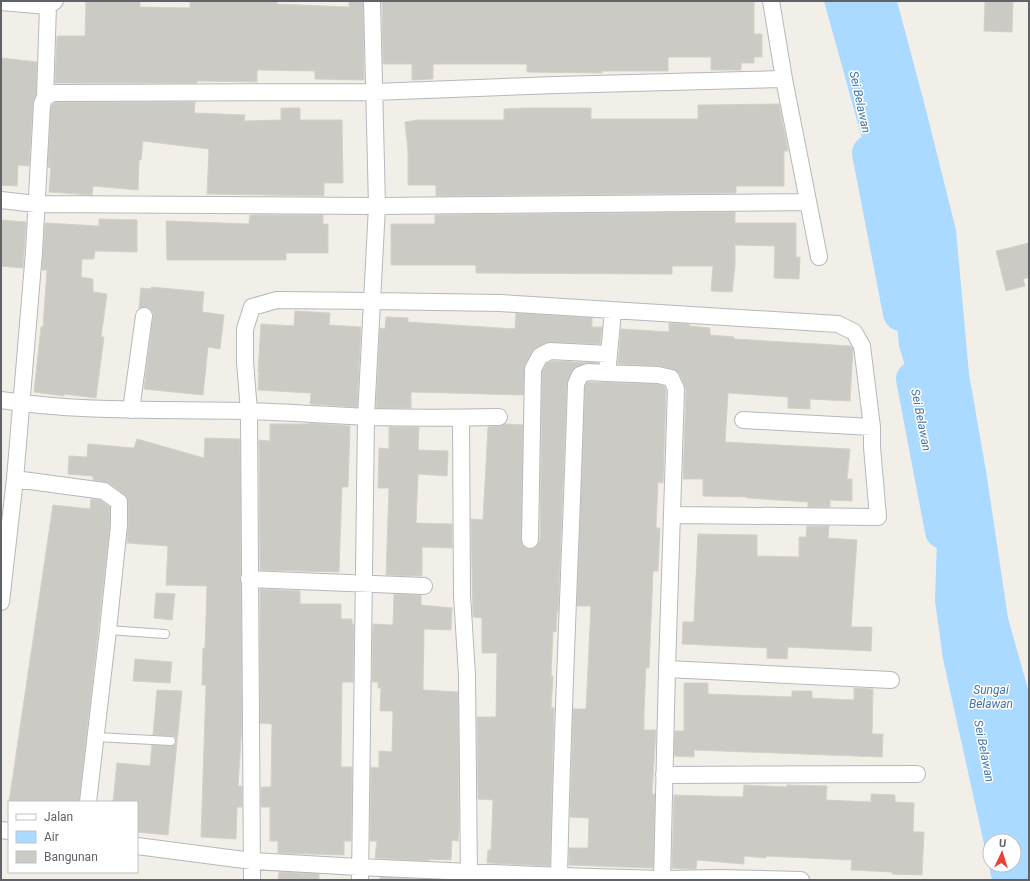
<svg xmlns="http://www.w3.org/2000/svg" width="1030" height="881" viewBox="0 0 1030 881" font-family="Roboto,sans-serif">
	<rect width="100%" height="100%" fill="#f1efe8"/>
	<path fill="#aadaff" fill-rule="evenodd" d="M 824,1 L 897,1 L 926,110 L 956,230 L 969,374 L 986,471 L 1008,618 L 1029,693 L 1029,880 L 992,880 L 943,659 L 935,601 L 938,509 L 928,442 L 899,346 L 889,236 ZM 990,841 L 1014,841 L 1014,865 L 990,865 Z"/>
	<g fill="none" stroke-linecap="round" stroke-linejoin="round">
		<path stroke="#aadaff" stroke-width="36" d="M 870,153 L 901,313
			M 914,379 L 943,531"/>
	</g>
	<path fill="#cccac5" stroke="#d6d1c6" d="M 86,1 L 140,1 L 140,7 L 190,8 L 190,1 L 277,1 L 277,4 L 349,7 L 349,1 L 363,1 L 364,80 L 315,79 L 315,71 L 257,70 L 257,82 L 197,81 L 197,83 L 55,83 L 57,36 L 85,36 Z
		M 382,1 L 754,1 L 754,34 L 762,34 L 762,57 L 754,57 L 754,63 L 741,63 L 741,70 L 711,70 L 711,57 L 668,57 L 668,71 L 602,71 L 602,73 L 527,72 L 527,64 L 433,64 L 433,79 L 412,80 L 412,64 L 383,64 Z
		M 985,1 L 1013,1 L 1012,32 L 984,31 Z
		M 1,58 L 37,62 L 36,95 L 33,103 L 29,166 L 18,165 L 17,186 L 1,185 Z
		M 55,102 L 195,102 L 194,113 L 245,115 L 244,121 L 281,120 L 281,108 L 300,108 L 300,120 L 342,120 L 343,183 L 324,183 L 324,196 L 207,194 L 209,149 L 143,141 L 141,160 L 139,160 L 138,190 L 93,186 L 92,195 L 49,192 L 51,168 L 48,167 L 51,106 Z
		M 779,104 L 788,151 L 784,151 L 784,186 L 736,186 L 736,193 L 436,196 L 436,185 L 408,185 L 408,151 L 405,122 L 418,120 L 504,120 L 504,109 L 525,108 L 591,108 L 591,119 L 698,119 L 698,105 Z
		M 735,212 L 735,223 L 796,223 L 796,257 L 800,257 L 799,279 L 774,278 L 775,246 L 735,245 L 735,266 L 732,292 L 711,291 L 713,266 L 672,266 L 672,274 L 650,274 L 476,273 L 476,265 L 391,265 L 391,224 L 435,224 L 435,215 Z
		M 250,215 L 323,215 L 323,224 L 328,224 L 328,253 L 286,253 L 286,260 L 167,260 L 166,221 L 249,224 Z
		M 99,219 L 137,220 L 137,252 L 95,251 L 94,259 L 82,259 L 81,277 L 93,279 L 93,292 L 107,294 L 101,337 L 104,337 L 96,398 L 64,394 L 64,396 L 34,392 L 41,327 L 43,327 L 47,270 L 42,270 L 45,223 L 99,226 Z
		M 1,220 L 26,222 L 23,268 L 1,266 Z
		M 1029,243 L 1029,277 L 1023,279 L 1025,286 L 1006,291 L 996,251 Z
		M 151,287 L 204,292 L 202,312 L 224,315 L 220,349 L 208,347 L 203,395 L 144,389 L 153,317 L 153,312 L 149,308 L 145,307 L 139,308 L 141,288 L 151,289 Z
		M 295,311 L 330,313 L 329,325 L 361,327 L 357,407 L 310,404 L 311,393 L 258,390 L 259,372 L 258,372 L 261,324 L 294,326 Z
		M 516,313 L 592,318 L 592,327 L 602,327 L 600,344 L 550,342 L 536,348 L 532,352 L 525,365 L 523,395 L 411,392 L 411,408 L 376,408 L 380,328 L 385,329 L 386,317 L 408,318 L 408,322 L 515,329 Z
		M 669,323 L 689,324 L 689,326 L 710,328 L 710,335 L 734,337 L 734,339 L 851,346 L 853,349 L 850,401 L 810,399 L 810,409 L 788,408 L 788,397 L 728,393 L 725,442 L 850,449 L 847,479 L 852,479 L 852,501 L 830,500 L 830,507 L 808,507 L 808,502 L 747,498 L 747,497 L 703,496 L 703,479 L 683,479 L 686,389 L 680,374 L 673,369 L 660,366 L 618,364 L 621,329 L 669,332 Z
		M 552,361 L 598,363 L 585,363 L 574,368 L 567,384 L 558,611 L 557,611 L 556,632 L 553,631 L 552,652 L 551,676 L 553,676 L 551,708 L 554,708 L 550,866 L 487,863 L 488,850 L 491,850 L 493,800 L 478,799 L 477,717 L 496,717 L 497,653 L 482,653 L 482,618 L 473,617 L 471,519 L 483,520 L 488,427 L 499,426 L 505,424 L 523,425 L 521,540 L 522,545 L 525,548 L 529,549 L 535,548 L 538,545 L 540,540 L 542,371 L 547,363 Z
		M 587,382 L 657,384 L 664,386 L 666,391 L 663,483 L 658,482 L 656,528 L 660,528 L 658,571 L 653,571 L 649,668 L 646,668 L 644,711 L 644,730 L 656,730 L 652,794 L 655,794 L 653,868 L 569,865 L 569,848 L 588,848 L 589,818 L 570,817 L 573,709 L 586,709 L 591,606 L 577,606 L 585,386 Z
		M 309,423 L 350,426 L 348,487 L 342,487 L 339,572 L 260,570 L 259,440 L 270,441 L 270,424 L 309,424 Z
		M 389,427 L 419,427 L 418,450 L 448,451 L 447,476 L 418,474 L 416,523 L 452,524 L 452,548 L 422,547 L 422,576 L 386,575 L 389,488 L 378,488 L 379,448 L 389,449 Z
		M 205,438 L 240,439 L 241,575 L 240,579 L 241,583 L 242,723 L 238,786 L 242,786 L 242,807 L 237,807 L 236,839 L 201,837 L 206,685 L 202,685 L 203,648 L 205,648 L 207,586 L 166,585 L 168,546 L 127,543 L 128,525 L 128,502 L 125,495 L 109,483 L 93,480 L 93,476 L 68,474 L 69,456 L 87,457 L 88,444 L 134,448 L 137,439 L 204,458 Z
		M 91,499 L 100,500 L 110,507 L 110,524 L 79,802 L 9,802 L 53,505 L 90,509 Z
		M 807,526 L 829,526 L 828,538 L 857,540 L 851,627 L 872,627 L 871,651 L 788,647 L 787,659 L 767,658 L 767,648 L 682,644 L 683,622 L 694,622 L 698,534 L 757,535 L 757,556 L 799,557 L 799,537 L 806,537 Z
		M 260,589 L 300,591 L 300,604 L 341,604 L 341,619 L 352,619 L 352,624 L 354,624 L 353,682 L 342,682 L 341,767 L 352,767 L 351,841 L 344,841 L 344,855 L 278,853 L 278,841 L 270,841 L 270,807 L 261,807 L 261,787 L 271,787 L 272,724 L 260,723 Z
		M 156,593 L 175,594 L 172,620 L 154,618 Z
		M 394,594 L 421,595 L 421,605 L 452,608 L 451,630 L 424,629 L 423,690 L 458,692 L 459,824 L 458,841 L 452,840 L 451,860 L 429,859 L 429,861 L 375,858 L 377,841 L 370,841 L 371,767 L 379,768 L 379,751 L 392,752 L 393,711 L 380,711 L 381,688 L 378,688 L 378,682 L 372,682 L 373,624 L 393,625 Z
		M 135,659 L 172,662 L 170,683 L 133,681 Z
		M 684,683 L 708,683 L 708,694 L 792,697 L 792,691 L 812,691 L 812,698 L 831,699 L 854,700 L 854,688 L 873,689 L 872,734 L 883,734 L 882,757 L 694,750 L 694,757 L 674,756 L 675,731 L 684,731 Z
		M 157,690 L 182,691 L 168,835 L 137,832 L 137,802 L 113,802 L 117,763 L 150,766 L 152,745 L 171,746 L 176,744 L 176,739 L 174,736 L 153,735 Z
		M 744,785 L 787,787 L 787,785 L 827,786 L 826,800 L 871,802 L 871,794 L 895,795 L 895,802 L 914,803 L 913,832 L 924,832 L 922,875 L 892,874 L 892,872 L 851,870 L 852,860 L 766,856 L 766,858 L 744,856 L 744,864 L 697,860 L 696,869 L 672,868 L 674,795 L 743,797 Z
		M 279,872 L 319,874 L 319,880 L 278,880 Z
		M 380,877 L 428,880 L 380,880 Z"/>
	<g fill="none" stroke-linecap="round" stroke-linejoin="round">
		<g stroke="#b5b8bc" stroke-width="10">
			<path id="lane" d="M 108,630 L 165,634
				M 96,737 L 171,741"/>
		</g>
		<g stroke="#b5b8bc" stroke-width="18">
			<path id="street" d="M 771,1 L 784,79 L 819,257
				M 1,2 L 48,6 L 55,1
				M 45,97 L 48,6
				M 1,200 L 36,204 L 377,206 L 808,202
				M 609,354 L 607,373 L 658,375 L 671,378 L 676,389 L 667,669 L 662,880
				M 1,400 C 83,413 166,409 248,411 C 287,412 327,415 366,417 C 410,418 454,418 499,417
				M 131,410 L 144,316
				M 461,418 L 462,595 L 467,675 L 469,880
				M 743,420 L 872,427
				M 15,479 L 104,491 L 119,502 L 119,525 L 108,630 L 88,802
				M 530,540 L 533,369 L 540,356 L 550,351 L 609,354 L 613,311
				M 249,579 L 424,586
				M 1,602 L 15,479 L 34,252 L 42,104 L 45,97 L 53,93 L 374,92 L 556,85 L 784,79
				M 667,669 L 891,680
				M 664,775 L 917,774
				M 1,830 L 9,831
				M 137,846 L 252,861 L 359,867 L 560,876 L 662,879 L 721,878 L 801,880
				M 252,880 L 249,411 L 245,362 L 245,329 L 252,307 L 277,300 L 372,301 L 500,303 L 838,324 L 854,332 L 862,346 L 872,427 L 872,447 L 878,517 L 673,515
				M 360,880 L 366,417 L 377,206 L 372,1
				M 559,880 C 562,715 571,549 576,384 L 580,375 L 588,372 L 607,373"/>
		</g>
		<use href="#lane" stroke="#fff" stroke-width="8"/>
		<use href="#street" stroke="#fff" stroke-width="16"/>
	</g>
	<g text-anchor="middle" dominant-baseline="central" stroke-width="3" stroke-linejoin="round" paint-order="stroke">
		<g font-size="12" font-style="italic" fill="#4174aa" stroke="#fff">
			<text transform="translate(860 102) rotate(78)">Sei Belawan</text>
			<text transform="translate(921 420) rotate(79)">Sei Belawan</text>
			<text x="991" y="690">Sungai<tspan x="991" dy="14">Belawan</tspan></text>
			<text transform="translate(984 751) rotate(79)">Sei Belawan</text>
		</g>
	</g>
	<rect width="1030" height="881" fill="none" stroke="#5f6368" stroke-width="4"/>
	<rect x="8" y="801" width="130" height="72" fill="#ffffff" stroke="#bfc1c3"/>
	<rect x="16" y="814" width="20" height="6" fill="#ffffff" stroke="#bfc1c3"/>
	<text x="44" y="821" font-size="12" fill="#5f6368">Jalan</text>
	<rect x="16" y="831" width="20" height="12" fill="#aadaff" stroke="#bfc1c3"/>
	<text x="44" y="841" font-size="12" fill="#5f6368">Air</text>
	<rect x="16" y="851" width="20" height="12" fill="#cccac5" stroke="#bfc1c3"/>
	<text x="44" y="861" font-size="12" fill="#5f6368">Bangunan</text>
	<g transform="translate(1002 853) rotate(4)"><circle r="19" fill="#ffffff" stroke="#bfc1c3"/>
	<path d="M0-3L7 15L0 10L-7 15Z" fill="#ea4335"/>
	<text y="-6" font-size="11" font-weight="bold" text-anchor="middle" fill="#5f6368">U</text>
	</g>
</svg>
